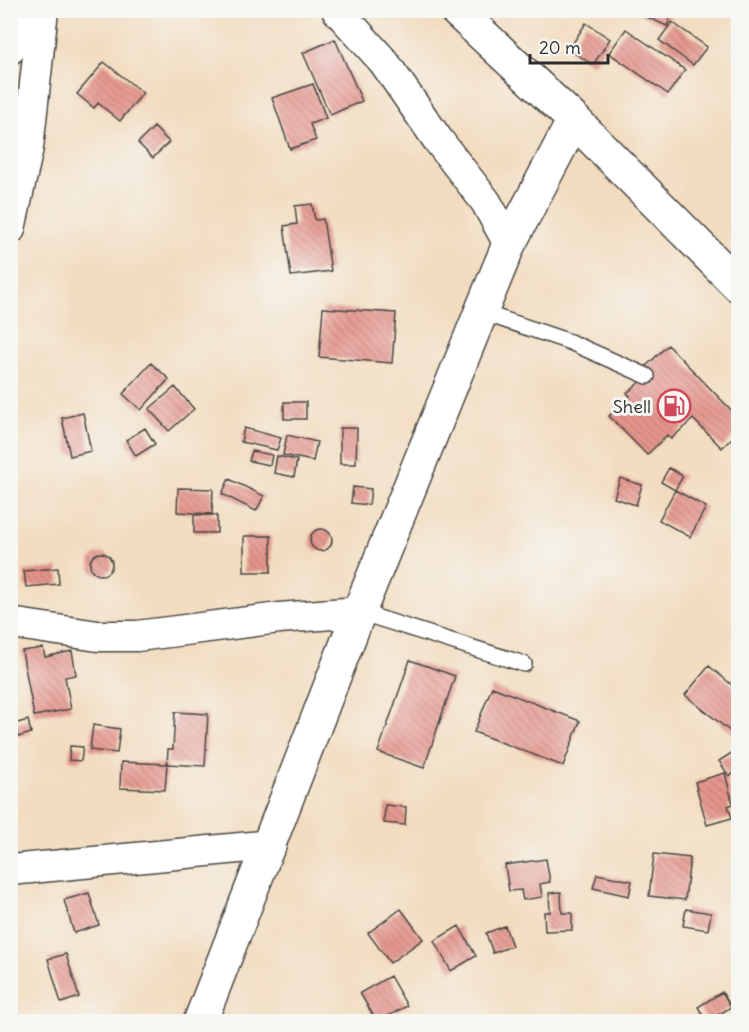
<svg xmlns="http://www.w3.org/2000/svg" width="749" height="1032" viewBox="0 0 749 1032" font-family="Delius,sans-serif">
	<defs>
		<pattern id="building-back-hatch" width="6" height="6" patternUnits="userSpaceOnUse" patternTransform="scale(1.5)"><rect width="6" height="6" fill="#e6958c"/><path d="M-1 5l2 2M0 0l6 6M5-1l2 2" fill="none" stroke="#bb7a73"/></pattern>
	</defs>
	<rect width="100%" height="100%" fill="#f6f6f2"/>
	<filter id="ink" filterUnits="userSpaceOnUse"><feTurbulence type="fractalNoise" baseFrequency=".0167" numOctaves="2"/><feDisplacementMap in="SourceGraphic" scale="12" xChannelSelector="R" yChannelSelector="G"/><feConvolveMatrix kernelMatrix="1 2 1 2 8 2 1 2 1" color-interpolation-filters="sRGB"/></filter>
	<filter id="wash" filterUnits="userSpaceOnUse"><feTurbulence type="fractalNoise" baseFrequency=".008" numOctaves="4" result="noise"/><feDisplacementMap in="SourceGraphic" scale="24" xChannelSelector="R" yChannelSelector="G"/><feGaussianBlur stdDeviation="1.35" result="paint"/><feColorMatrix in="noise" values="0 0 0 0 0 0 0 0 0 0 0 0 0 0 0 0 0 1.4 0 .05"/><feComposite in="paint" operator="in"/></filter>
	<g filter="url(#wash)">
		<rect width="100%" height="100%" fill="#f2dcbf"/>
		<g id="blocks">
			<path fill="url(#building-back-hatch)" d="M 631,10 L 673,10 L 667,26 Z
				M 672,22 L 707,47 L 693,65 L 659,40 Z
				M 586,23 L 610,39 L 593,65 L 569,49 Z
				M 626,29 L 685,70 L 668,94 L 609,53 Z
				M 335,39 L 362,101 L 330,115 L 303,53 Z
				M 104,62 L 143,93 L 120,121 L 98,103 L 94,108 L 77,94 Z
				M 313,84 L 326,118 L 310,124 L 316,140 L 290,149 L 272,98 Z
				M 154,127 L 169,142 L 153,158 L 138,143 Z
				M 312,204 L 315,220 L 323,219 L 331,271 L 291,276 L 284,226 L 297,224 L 295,206 Z
				M 323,308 L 396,313 L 392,363 L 319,357 Z
				M 668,345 L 738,417 L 738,432 L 722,448 L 693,419 L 671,439 L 667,435 L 647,455 L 609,416 L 630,396 L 627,393 L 649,374 L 643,369 Z
				M 151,363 L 169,379 L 141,410 L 123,394 Z
				M 175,387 L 194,409 L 169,431 L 149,409 Z
				M 284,402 L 306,402 L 306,419 L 284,419 Z
				M 83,413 L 91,451 L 70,456 L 62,418 Z
				M 145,428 L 155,444 L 136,456 L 126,440 Z
				M 244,428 L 281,438 L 277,450 L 241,442 Z
				M 340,428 L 357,428 L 356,464 L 340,464 Z
				M 287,435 L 317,442 L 313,461 L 283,455 Z
				M 252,451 L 272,455 L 270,465 L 249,461 Z
				M 277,456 L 297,460 L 294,477 L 274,473 Z
				M 669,468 L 683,476 L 675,490 L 706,507 L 690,537 L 659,520 L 675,490 L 661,482 Z
				M 620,478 L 642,485 L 636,505 L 614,498 Z
				M 229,479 L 264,496 L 256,511 L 222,494 Z
				M 353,487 L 371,489 L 369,505 L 351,503 Z
				M 178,488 L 213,489 L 212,514 L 177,512 Z
				M 194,515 L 217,515 L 217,533 L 194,533 Z
				M310 540a11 11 0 1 1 22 0a11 11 0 1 1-22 0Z
				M 244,536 L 271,536 L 271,572 L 244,572 Z
				M90 564a11 11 0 1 1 22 0a11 11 0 1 1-22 0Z
				M 58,568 L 59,584 L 26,587 L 24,571 Z
				M 43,648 L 45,657 L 72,651 L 76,675 L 65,677 L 71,709 L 34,716 L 22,651 Z
				M 410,660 L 455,676 L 424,768 L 378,752 Z
				M 709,666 L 738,690 L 738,734 L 736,736 L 685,695 Z
				M 492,687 L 580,721 L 563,766 L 474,732 Z
				M 175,712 L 208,714 L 205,766 L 167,764 L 168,749 L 173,749 Z
				M 28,720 L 31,733 L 18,737 L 14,724 Z
				M 93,725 L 120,729 L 117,753 L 90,750 Z
				M 70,746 L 83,747 L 81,761 L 69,760 Z
				M 733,752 L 738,759 L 738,771 L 729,776 L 719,761 Z
				M 121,762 L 167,764 L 165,790 L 120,788 Z
				M 725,773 L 733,804 L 728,806 L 732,818 L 707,825 L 695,782 Z
				M 385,805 L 406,807 L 405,825 L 384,823 Z
				M 654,854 L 690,858 L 685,900 L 649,896 Z
				M 546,859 L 550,882 L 540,884 L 542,897 L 523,900 L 521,890 L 509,891 L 505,865 Z
				M 597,874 L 632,881 L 629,896 L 593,888 Z
				M 561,892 L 562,913 L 572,913 L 572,930 L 545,931 L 544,912 L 550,912 L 549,893 Z
				M 89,893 L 99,925 L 74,933 L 64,900 Z
				M 401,909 L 423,939 L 390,963 L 368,933 Z
				M 686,909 L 711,913 L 708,930 L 683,926 Z
				M 459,926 L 476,956 L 451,971 L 434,941 Z
				M 505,926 L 512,946 L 493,953 L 486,933 Z
				M 66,954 L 79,997 L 61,1003 L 48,959 Z
				M 390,976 L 407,1006 L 377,1022 L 360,993 Z
				M 722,992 L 731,1007 L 707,1022 L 698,1007 Z"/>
		</g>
	</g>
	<g filter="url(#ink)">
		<use href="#blocks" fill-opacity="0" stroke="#494641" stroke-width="1.5"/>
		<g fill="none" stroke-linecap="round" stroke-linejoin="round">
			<g stroke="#494641" stroke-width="18">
				<path id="service" d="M 481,312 L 570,342 L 647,376
					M 359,612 L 524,664"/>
			</g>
			<g stroke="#494641" stroke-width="33">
				<path id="minor" d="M 337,10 L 384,62 L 438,140 L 486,202 L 509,244
					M 10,49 L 41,10
					M 10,229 L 28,148 L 43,10
					M 10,623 L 98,636 L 137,636 L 279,618 L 359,612
					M 10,870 L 271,845"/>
			</g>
			<g stroke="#494641" stroke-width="36">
				<path id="tertiary" d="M 200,1022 L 359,612 L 481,312 L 509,244 L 574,120"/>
			</g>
			<g stroke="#494641" stroke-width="36">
				<path id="primary" d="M 456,10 L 574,120 L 738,285"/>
			</g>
			<use href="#service" stroke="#fff" stroke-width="15"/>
			<use href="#minor" stroke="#fff" stroke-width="30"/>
			<use href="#tertiary" stroke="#fff" stroke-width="33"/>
			<use href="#primary" stroke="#fff" stroke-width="33"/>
		</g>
	</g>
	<defs>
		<g id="fuel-ring" transform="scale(1.725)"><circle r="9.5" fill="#f6f6f2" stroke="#d1495b" stroke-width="1.5"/><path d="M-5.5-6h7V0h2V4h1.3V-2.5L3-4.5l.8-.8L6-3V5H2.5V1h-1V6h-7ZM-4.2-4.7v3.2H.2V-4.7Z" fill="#d1495b"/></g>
	</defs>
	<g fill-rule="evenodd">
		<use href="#fuel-ring" x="674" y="406"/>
	</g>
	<g text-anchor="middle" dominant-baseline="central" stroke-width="6" stroke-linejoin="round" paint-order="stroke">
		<g font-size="18" fill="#2b2b2b" stroke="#f6f6f2" text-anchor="end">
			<text x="651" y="406">Shell</text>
		</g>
	</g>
	<rect width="749" height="1032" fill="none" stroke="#f6f6f2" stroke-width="36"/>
	<path d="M530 54v9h78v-9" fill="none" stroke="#2b2b2b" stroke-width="3"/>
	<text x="539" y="54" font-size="18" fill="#2b2b2b" stroke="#f6f6f2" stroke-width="4.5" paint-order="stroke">20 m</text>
</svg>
